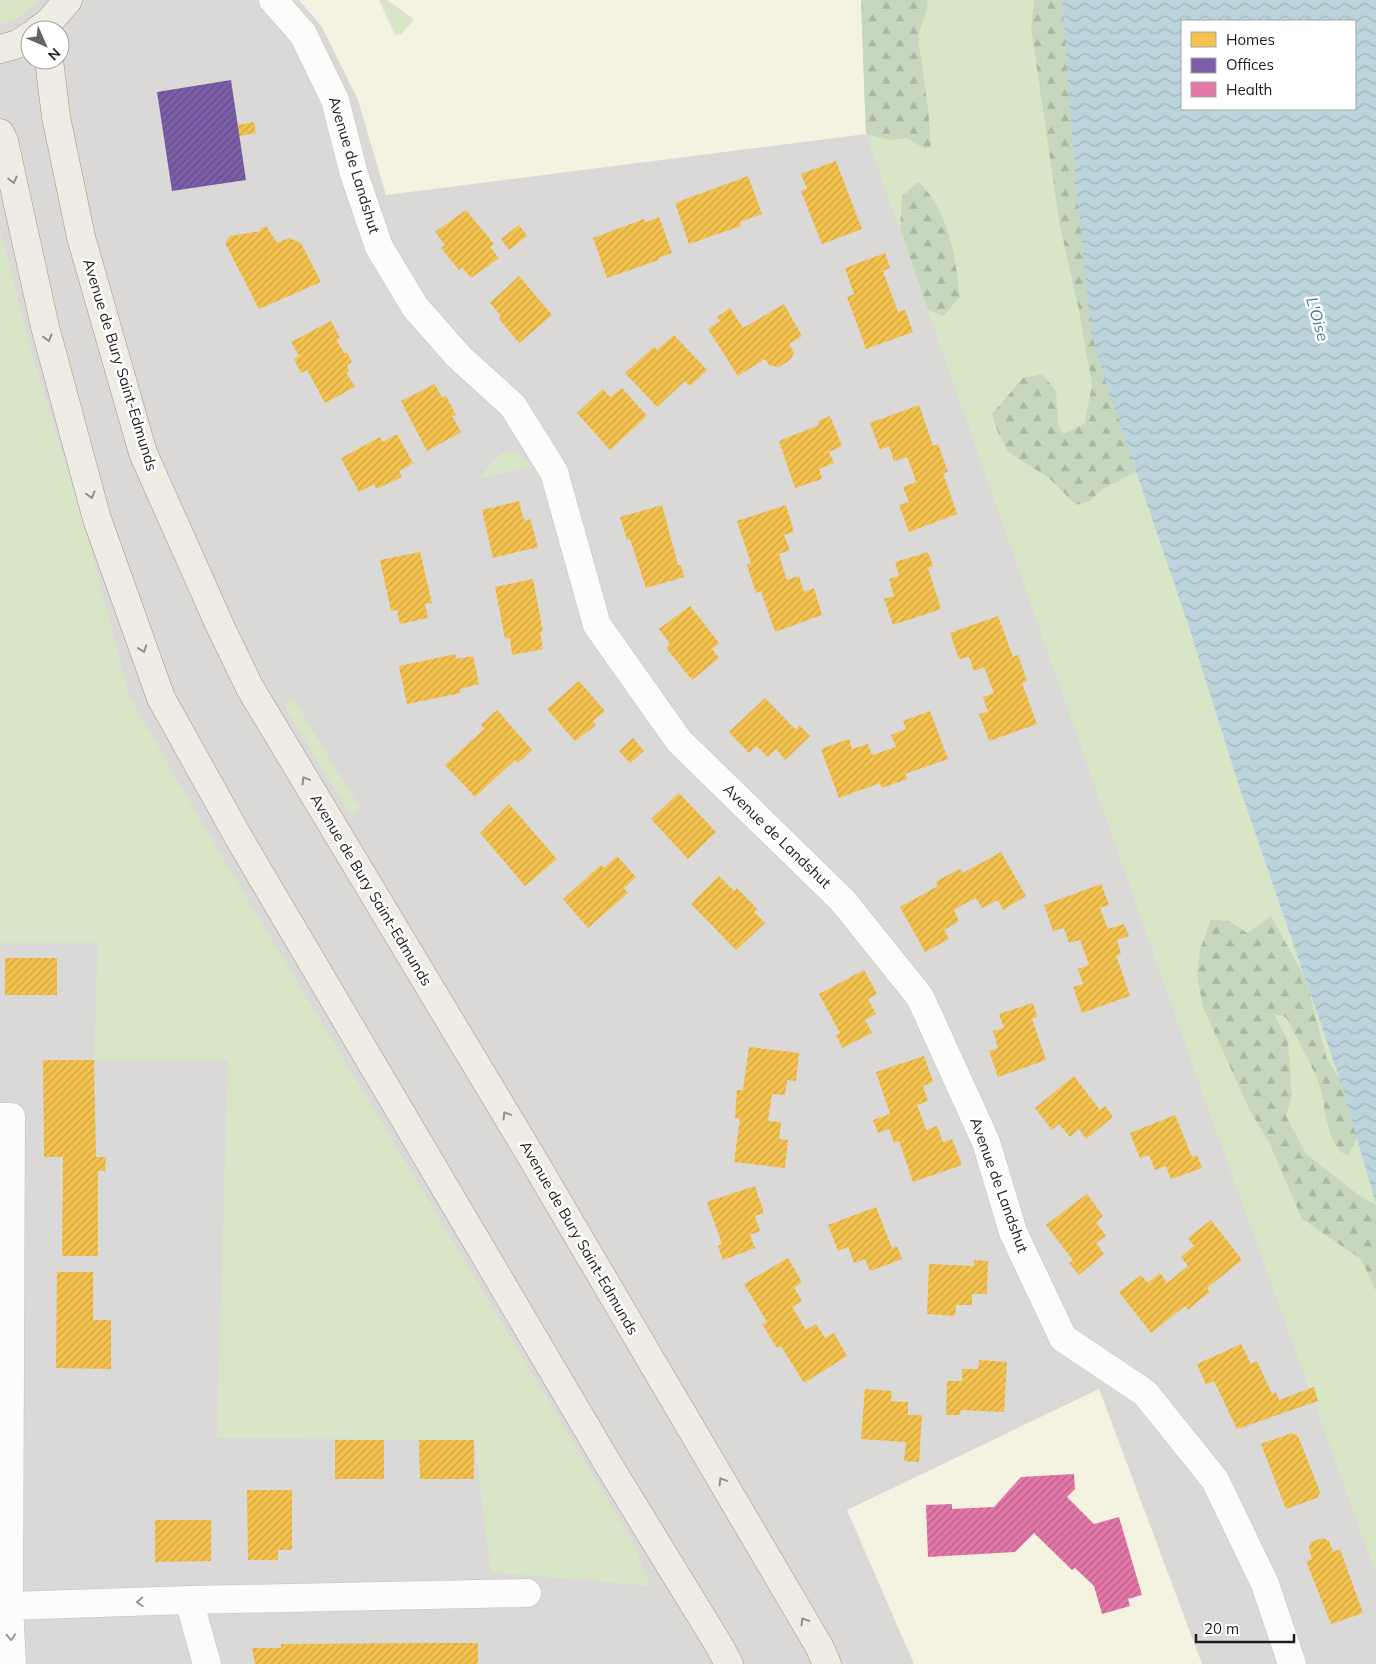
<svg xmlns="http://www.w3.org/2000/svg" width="1376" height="1664" font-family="Mulish,sans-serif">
  <defs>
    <pattern id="forest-firs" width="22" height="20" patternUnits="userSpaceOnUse" patternTransform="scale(1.25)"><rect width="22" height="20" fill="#c7d7bd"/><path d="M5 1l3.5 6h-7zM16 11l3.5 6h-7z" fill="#aab8a2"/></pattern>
    <pattern id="water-waves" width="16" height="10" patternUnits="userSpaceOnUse" patternTransform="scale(1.25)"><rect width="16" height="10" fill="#bcd5dc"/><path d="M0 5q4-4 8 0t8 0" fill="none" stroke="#a1b6bc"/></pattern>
    <pattern id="homes-hatch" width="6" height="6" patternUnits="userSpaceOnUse" patternTransform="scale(1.25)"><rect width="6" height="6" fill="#f2c14e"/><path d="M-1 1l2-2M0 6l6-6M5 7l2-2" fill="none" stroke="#cfa544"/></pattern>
    <pattern id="offices-hatch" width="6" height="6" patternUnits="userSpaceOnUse" patternTransform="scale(1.25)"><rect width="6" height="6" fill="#7b5ea7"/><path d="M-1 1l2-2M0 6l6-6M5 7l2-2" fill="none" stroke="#644d87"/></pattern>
    <pattern id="health-hatch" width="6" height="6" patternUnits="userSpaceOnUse" patternTransform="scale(1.25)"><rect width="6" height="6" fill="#e377a8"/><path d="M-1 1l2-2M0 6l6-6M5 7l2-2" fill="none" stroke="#b76188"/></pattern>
  </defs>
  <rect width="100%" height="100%" fill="#ebe9e6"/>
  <path fill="#dad9d7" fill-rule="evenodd" d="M0 0H1079L1240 789 1376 1204V1664H0ZM30 30H60V60H30Z"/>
  <g fill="#f4f3e2">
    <polygon points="299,0 861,0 866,134 386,195 358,100 322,27"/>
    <polygon points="1099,1389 1202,1664 914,1664 847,1510"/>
  </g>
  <g fill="#d8e6c7">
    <polygon points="0,0 41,0 15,20 0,25"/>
    <polygon points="379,0 387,0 414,19 402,34 395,35"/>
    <polygon points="861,0 1062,0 1103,374 1190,630 1240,789 1339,1077 1376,1204 1376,1574 1195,1072 866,134"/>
    <polygon points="0,229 36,367 87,535 129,695 197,814 633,1542 651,1586 491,1572 474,1440 217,1438 228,1061 94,1060 98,943 0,943"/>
    <path d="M510 451 522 456 533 467 480 478C489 466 495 454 510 451Z"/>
    <polygon points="290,699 294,700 360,808 357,813 353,815 347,810 287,711 286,702"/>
  </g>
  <g fill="url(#forest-firs)">
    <polygon points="861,0 927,0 928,5 918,36 928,108 931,147 925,149 907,138 891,140 866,134"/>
    <polygon points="1034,0 1065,0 1147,466 1101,490 1090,501 1076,505 1049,478 1008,452 997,430 992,414 1023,378 1042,374 1056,391 1058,424 1063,434 1085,423 1092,384 1079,311 1059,221 1031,27"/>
    <path d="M919 182C949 213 955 256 960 297L943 316 928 310 900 229 902 196Z"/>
    <path d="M1271 916 1306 980 1327 1059 1366 1120 1348 1156C1323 1144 1327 1099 1316 1076 1307 1056 1296 1036 1286 1017L1274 1014 1288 1041 1292 1096 1286 1116 1306 1154 1360 1196 1376 1205V1291L1361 1259 1302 1219 1269 1142 1250 1111 1203 1007 1197 975 1200 949 1211 920 1229 921 1247 933Z"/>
  </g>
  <polygon fill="#dbdad9" points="809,892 859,945 840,964 789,912"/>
  <path fill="url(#water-waves)" fill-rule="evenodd" d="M1062 0H1376V1204L1339 1077 1240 789 1190 630 1103 374 1091 331 1076 186ZM1182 21H1355V109H1182Z"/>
  <g fill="url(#homes-hatch)">
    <polygon points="254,122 256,133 239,136 238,125"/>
    <polygon points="836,161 862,229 822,244 801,191 807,189 801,174"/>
    <polygon points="748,176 762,214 740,222 741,226 689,244 675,203"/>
    <polygon points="466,210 494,244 490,247 499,258 471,278 462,267 459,270 441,248 445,245 435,232"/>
    <polygon points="659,217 672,253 658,258 659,260 607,278 593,238 644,219 646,222"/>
    <polygon points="519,225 527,236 509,250 501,239"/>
    <polygon points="266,226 277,243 289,238 301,243 321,282 259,309 225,243 230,236 261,231 260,229"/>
    <polygon points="885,253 890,268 883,271 898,312 905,310 913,332 866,349 847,297 854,294 845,268"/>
    <polygon points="519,276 552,315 519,343 499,319 501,316 490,303"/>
    <polygon points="784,304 802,336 789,344 794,353 790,360 779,367 769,365 765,359 738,376 708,329 720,321 717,317 730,308 743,328"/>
    <polygon points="331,321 340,338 336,339 344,353 347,353 352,362 347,365 349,371 346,372 355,387 325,403 307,370 301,373 294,359 299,356 291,342"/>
    <polygon points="674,335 707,370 690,386 685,381 657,407 625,373 654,347 657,350"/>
    <polygon points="435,384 442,398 446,396 456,415 452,416 461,432 427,451 401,401"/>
    <polygon points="622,388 647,416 610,450 577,413 603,389 610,397"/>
    <polygon points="919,405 933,446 938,444 948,472 943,473 957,514 909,532 899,505 909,502 903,487 916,482 912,470 907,457 894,461 889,446 880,450 870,423"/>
    <polygon points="830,416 842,446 829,452 834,463 819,469 822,479 795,488 779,441 819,425 818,421"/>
    <polygon points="397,434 413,463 399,471 402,477 376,489 374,484 359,492 341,458 380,437 383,442"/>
    <polygon points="519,501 524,521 530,519 538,547 493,558 482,510"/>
    <polygon points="662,505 678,565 681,565 684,577 646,588 630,539 627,540 620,517"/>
    <polygon points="786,505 794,532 784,535 790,550 779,554 783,568 787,580 799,576 804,592 814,588 822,615 775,632 761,591 756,593 747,565 751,563 737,521"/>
    <polygon points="420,552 432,603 425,604 428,618 400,624 397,610 391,611 380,560"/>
    <polygon points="928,552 933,566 928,568 941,609 893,625 884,599 894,596 889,579 899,576 895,562"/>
    <polygon points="533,579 543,632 540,632 543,649 512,655 510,638 505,639 495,587"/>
    <polygon points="690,606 719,643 712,649 719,658 692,680 666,648 670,644 659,629"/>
    <polygon points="998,616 1013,657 1018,655 1023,669 1027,681 1022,683 1037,724 989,741 979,714 988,712 983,697 994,693 984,667 974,671 969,657 959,659 950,633"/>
    <polygon points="455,654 456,659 473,656 479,684 460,689 461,693 407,704 399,666"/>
    <polygon points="579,681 605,711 593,721 596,725 575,741 547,709"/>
    <polygon points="765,698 796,730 799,725 810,736 785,760 776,749 768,757 756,746 749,753 729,732"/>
    <polygon points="497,710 532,750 518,763 515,760 475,797 445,765 484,729 481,725"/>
    <polygon points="930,711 948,759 905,774 907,779 882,788 880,783 839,798 821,749 849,739 852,749 868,744 872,755 896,747 891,735 906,729 903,721"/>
    <polygon points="633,738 644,751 630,763 619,751"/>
    <polygon points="679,793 716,832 688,859 651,819"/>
    <polygon points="509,804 557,859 525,886 480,833"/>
    <polygon points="1001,852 1026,896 1003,910 998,900 982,908 976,898 964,904 954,910 959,921 944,930 949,939 925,952 900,907 938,886 936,882 948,875 960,869 963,873"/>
    <polygon points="617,856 636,877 624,888 628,893 588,928 563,899 601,865 604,868"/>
    <polygon points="719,876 734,891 737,888 757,909 754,912 765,923 736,950 691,904"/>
    <polygon points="1101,884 1109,905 1100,908 1108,929 1124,924 1129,936 1117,940 1121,954 1116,955 1130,996 1082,1013 1073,987 1083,984 1078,969 1089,965 1080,940 1069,943 1064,928 1053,931 1044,905"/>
    <rect x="5" y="958" width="52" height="37"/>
    <polygon points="864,970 877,994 868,999 876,1014 865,1020 872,1033 842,1048 836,1035 840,1033 819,994"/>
    <polygon points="1033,1003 1037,1017 1032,1019 1046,1060 998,1077 989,1051 998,1048 993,1031 1004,1028 999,1014"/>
    <polygon points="749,1047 799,1053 796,1081 787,1080 785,1095 772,1094 768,1121 781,1122 779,1139 788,1140 785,1168 734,1162 740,1119 735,1118 737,1090 743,1090"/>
    <polygon points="924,1056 933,1082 923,1086 928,1101 917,1105 922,1118 926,1130 937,1126 943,1142 952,1139 962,1165 913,1182 899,1141 894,1143 889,1129 878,1133 873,1120 890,1114 876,1072"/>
    <polygon points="43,1060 94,1060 96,1157 106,1157 105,1171 98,1171 98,1256 62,1256 63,1157 44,1157"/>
    <polygon points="1074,1076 1100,1110 1105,1106 1113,1117 1086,1139 1079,1129 1070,1137 1059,1124 1052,1130 1035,1108"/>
    <polygon points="1175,1115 1192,1157 1197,1155 1202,1168 1171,1179 1166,1166 1155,1170 1149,1155 1140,1158 1130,1133"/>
    <polygon points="755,1186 764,1213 755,1216 760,1231 750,1235 755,1248 723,1260 718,1246 722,1244 707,1202"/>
    <polygon points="1087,1194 1103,1216 1096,1222 1106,1236 1096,1243 1104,1254 1079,1275 1069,1263 1073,1260 1046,1225"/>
    <polygon points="876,1207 892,1248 897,1246 902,1259 870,1271 865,1259 854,1263 848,1247 838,1251 828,1225"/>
    <polygon points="1211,1220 1242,1260 1207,1288 1210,1292 1198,1301 1188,1310 1185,1306 1151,1333 1119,1292 1141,1275 1148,1283 1160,1273 1167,1283 1188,1266 1181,1257 1194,1246 1188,1238"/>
    <polygon points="788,1258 802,1282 794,1287 802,1301 792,1307 806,1330 816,1324 825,1338 834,1333 847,1356 804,1383 781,1346 777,1348 762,1324 767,1322 744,1284"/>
    <polygon points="974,1260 988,1261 987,1294 972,1294 972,1305 956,1305 955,1316 927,1314 929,1264 974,1266"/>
    <polygon points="57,1272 93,1272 93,1320 111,1320 111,1369 56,1368"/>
    <polygon points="1241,1344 1251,1364 1257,1361 1272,1394 1276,1392 1279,1400 1314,1387 1318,1401 1237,1429 1214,1381 1206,1385 1197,1364"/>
    <polygon points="979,1360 1007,1362 1004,1412 961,1410 960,1415 946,1415 947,1381 962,1381 962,1369 978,1369"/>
    <polygon points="865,1389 892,1391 891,1401 908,1402 908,1415 922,1415 919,1462 904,1461 906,1442 861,1439"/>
    <polygon points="1292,1433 1298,1436 1320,1492 1317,1498 1286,1509 1261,1444"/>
    <rect x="335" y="1440" width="49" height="39"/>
    <polygon points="419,1440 474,1440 474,1479 420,1479"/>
    <polygon points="247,1490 292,1490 292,1550 278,1550 278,1560 248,1560"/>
    <polygon points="155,1520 211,1520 211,1561 155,1562"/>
    <polygon points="1323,1538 1329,1541 1333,1552 1340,1549 1363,1613 1331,1624 1306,1561 1312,1559 1309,1548 1311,1542"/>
    <polygon points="427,1643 478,1643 478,1664 255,1664 252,1648 281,1648 281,1644"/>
  </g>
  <polygon fill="url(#offices-hatch)" points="231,80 246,180 172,191 157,92"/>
  <polygon fill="url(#health-hatch)" points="1074,1474 1075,1489 1067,1497 1094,1524 1119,1517 1142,1595 1128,1599 1130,1606 1102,1614 1094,1586 1075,1568 1072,1570 1034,1533 1015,1552 928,1557 926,1505 952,1504 952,1509 994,1507 1021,1477"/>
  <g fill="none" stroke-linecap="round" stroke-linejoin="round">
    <defs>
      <g id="minor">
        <polyline points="273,0 303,34 335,100 354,174 379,247 415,307 459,357 513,406 554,472 597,625 679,741 843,901 920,997 986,1142 1013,1232 1063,1338 1145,1393 1215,1480 1265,1584 1292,1664"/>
        <polyline points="0,1117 11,1117 9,1606"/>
        <polyline points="189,1600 207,1664"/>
        <polyline points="12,1664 9,1606 189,1600 527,1593"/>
      </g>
      <g id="major">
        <polyline points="38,30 48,23 68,0"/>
        <polyline points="0,49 18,44 30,36"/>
        <polyline points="49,60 56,117 81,237 143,453 221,628 250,688 528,1151 819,1646 827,1664"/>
        <polyline points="0,133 4,141 45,327 97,519 161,698 240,840 608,1464 720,1647 729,1664"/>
      </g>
    </defs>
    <use href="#minor" stroke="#c2c1c0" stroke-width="29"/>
    <use href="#major" stroke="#9f9585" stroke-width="29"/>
    <use href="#minor" stroke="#fcfcfb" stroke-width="28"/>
    <use href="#major" stroke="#efebe5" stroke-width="28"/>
  </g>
  <defs><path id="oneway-chevron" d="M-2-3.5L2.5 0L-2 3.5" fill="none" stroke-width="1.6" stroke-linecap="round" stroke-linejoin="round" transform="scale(1.25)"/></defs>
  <g stroke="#908e8b">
    <use href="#oneway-chevron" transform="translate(13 180) rotate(77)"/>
    <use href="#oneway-chevron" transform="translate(48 338) rotate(75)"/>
    <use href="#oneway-chevron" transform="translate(91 495) rotate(75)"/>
    <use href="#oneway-chevron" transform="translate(143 649) rotate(70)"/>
    <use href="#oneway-chevron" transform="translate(305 780) rotate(-121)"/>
    <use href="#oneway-chevron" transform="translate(506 1115) rotate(-121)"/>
    <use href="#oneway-chevron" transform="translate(722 1481) rotate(-121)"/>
    <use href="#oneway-chevron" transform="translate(804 1621) rotate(-121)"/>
  </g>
  <g stroke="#989897">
    <use href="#oneway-chevron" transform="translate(140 1602) rotate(178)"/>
    <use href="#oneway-chevron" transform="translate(11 1637) rotate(87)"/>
  </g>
  <g text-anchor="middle" stroke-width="5" stroke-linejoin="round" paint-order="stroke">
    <g font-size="15" fill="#1d1d1d" stroke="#fff">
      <text transform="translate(354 165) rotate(73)" y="5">Avenue de Landshut</text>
      <text transform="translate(120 365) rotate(73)" y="5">Avenue de Bury Saint-Edmunds</text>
      <text transform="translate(777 836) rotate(44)" y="5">Avenue de Landshut</text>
      <text transform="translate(371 890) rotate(59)" y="5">Avenue de Bury Saint-Edmunds</text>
      <text transform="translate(999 1185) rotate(70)" y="5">Avenue de Landshut</text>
      <text transform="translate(579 1238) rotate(60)" y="5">Avenue de Bury Saint-Edmunds</text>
    </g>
    <g font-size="16" font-style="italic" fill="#50789c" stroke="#fff">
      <text transform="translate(1318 319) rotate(74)" y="6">L'Oise</text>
    </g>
  </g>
  <rect x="1181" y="20" width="175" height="90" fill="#ffffff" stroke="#a5a5a5"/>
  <rect x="1191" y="32" width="25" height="15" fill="#f2c14e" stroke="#a5a5a5"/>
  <text x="1226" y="45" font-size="15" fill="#1d1d1d">Homes</text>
  <rect x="1191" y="58" width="25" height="15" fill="#7b5ea7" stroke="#a5a5a5"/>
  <text x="1226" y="70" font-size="15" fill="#1d1d1d">Offices</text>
  <rect x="1191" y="82" width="25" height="15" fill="#e377a8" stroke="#a5a5a5"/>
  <text x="1226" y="95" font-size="15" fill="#1d1d1d">Health</text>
  <g transform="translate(45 45) rotate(135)"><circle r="24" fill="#ffffff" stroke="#a5a5a5"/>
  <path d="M0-4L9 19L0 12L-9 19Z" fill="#656463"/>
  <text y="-8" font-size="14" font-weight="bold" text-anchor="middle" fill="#1d1d1d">N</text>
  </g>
  <path d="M1196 1634v8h98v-8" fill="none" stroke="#1d1d1d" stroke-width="2.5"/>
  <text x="1204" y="1634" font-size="15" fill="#1d1d1d" stroke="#ffffff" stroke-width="4" paint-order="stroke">20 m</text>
</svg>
